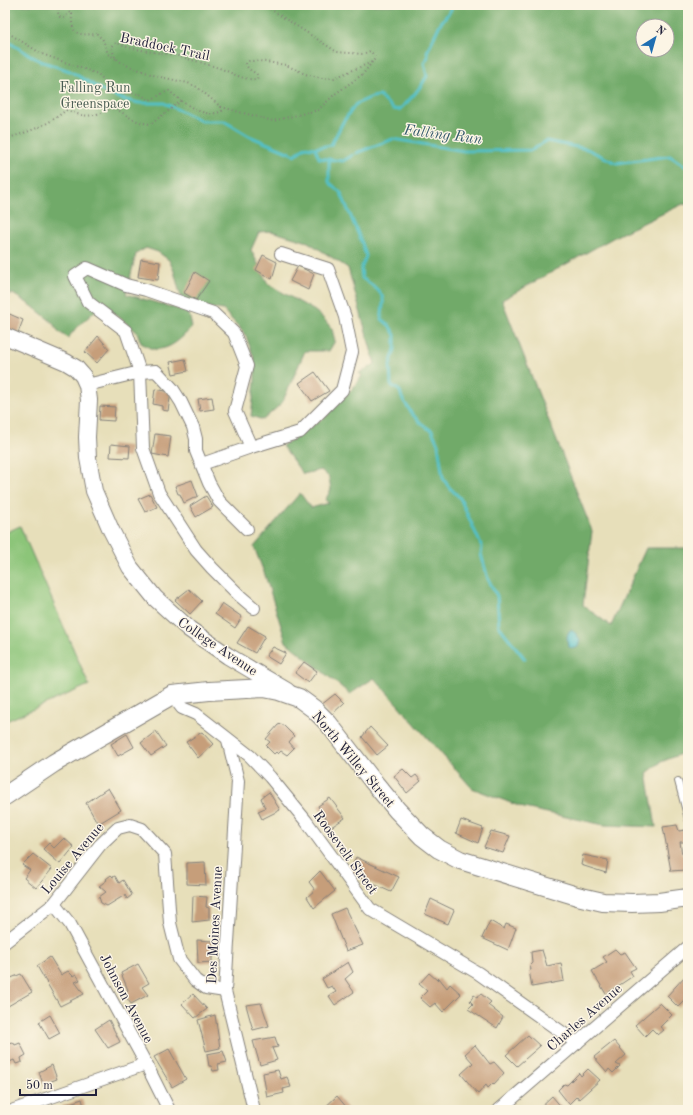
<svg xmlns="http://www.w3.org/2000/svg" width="693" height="1115" font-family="'Old Standard TT',serif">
  <rect width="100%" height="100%" fill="#fcf5e5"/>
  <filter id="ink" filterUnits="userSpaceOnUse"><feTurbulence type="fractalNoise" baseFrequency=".025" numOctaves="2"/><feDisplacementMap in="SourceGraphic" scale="8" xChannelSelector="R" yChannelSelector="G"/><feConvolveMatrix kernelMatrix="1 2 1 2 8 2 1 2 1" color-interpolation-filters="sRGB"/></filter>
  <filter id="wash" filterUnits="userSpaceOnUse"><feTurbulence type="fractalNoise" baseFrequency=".012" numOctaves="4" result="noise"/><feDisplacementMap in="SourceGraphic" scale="16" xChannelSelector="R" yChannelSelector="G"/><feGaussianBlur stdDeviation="0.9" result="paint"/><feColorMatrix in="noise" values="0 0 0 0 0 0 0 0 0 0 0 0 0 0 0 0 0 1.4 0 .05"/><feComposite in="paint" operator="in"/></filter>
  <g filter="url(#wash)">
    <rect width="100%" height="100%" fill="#e7dfba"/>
    <polygon fill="#8cc579" stroke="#57745a" points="20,526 89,685 6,721 5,719 5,533"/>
    <path fill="#71aa69" stroke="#4a6652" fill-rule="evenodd" d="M5 5H688V205L683 204 618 235 502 300 592 531 583 605 611 626 646 548H688V751L661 762 647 773 656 827 604 825 524 808 472 788 374 678 350 694 286 642 265 575 254 547 300 493 311 508 329 503 325 500 331 490 329 477 321 470 303 474 282 446 324 418 353 388 362 376 359 373 375 364 348 268 308 242 271 231 259 232 251 250 268 284 315 311 324 319 332 329 335 341 329 351H305L282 403 263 420 251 416 255 382V371L254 358 246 336 239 327 223 310 185 304 180 294 174 271 169 260 158 252 146 248 136 254 126 294 178 309 189 314 192 327C182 338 170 351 153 349 149 348 145 345 141 343L137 332 103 304 76 328 68 338 59 332 52 322 32 306 13 294H5ZM643 26H667V50H643Z"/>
    <path fill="#52c0c7" stroke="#3a7181" d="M570 630C575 631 578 636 580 640L578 647C574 649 572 649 568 646 567 641 566 635 570 630Z"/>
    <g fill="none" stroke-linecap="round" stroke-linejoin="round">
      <g stroke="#52c0c7" stroke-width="3">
        <polyline points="5,40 40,61 70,71 105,92 122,99 139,103 164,103 202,121 224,121 249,136 295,155 305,147 315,148 319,158 343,161 353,155"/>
        <path d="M315 148 331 145 343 122 356 104 372 97 380 96 393 109 399 110C410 100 420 89 427 76L424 63 428 57 427 52 440 24 450 11 453 5"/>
        <polyline points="356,153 393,139 464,151 532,150 546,141 587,149 616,163 670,156 688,168"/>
        <path d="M329 159V182L341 193 362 243 366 256 361 269 362 278C369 283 381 290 383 299 384 303 381 314 382 319L389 325 395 335V349L390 365 391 385 400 391 402 398 412 414 422 424 432 431 438 444 443 478 448 486 460 498 482 547 481 554 488 579 497 596 499 626 525 659"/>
      </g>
    </g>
    <g id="blocks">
      <g fill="#c69e7a">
        <polygon points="263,255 277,262 272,279 256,270"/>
        <polygon points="141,259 160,262 158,280 138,277"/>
        <polygon points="298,266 314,274 308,290 290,281"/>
        <polygon points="195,272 209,281 196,300 184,293"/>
        <polygon points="5,312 23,320 18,333 5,327"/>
        <polygon points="98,336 109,349 97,363 85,352"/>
        <polygon points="185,359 188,371 173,374 170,362"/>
        <polygon points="315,372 329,391 312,401 299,383"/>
        <polygon points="155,389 171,392 168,411 162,410 162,406 153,404"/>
        <polygon points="212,397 214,409 200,411 198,399"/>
        <polygon points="100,406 115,407 114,421 99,420"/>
        <polygon points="155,434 171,436 168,457 152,454"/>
        <polygon points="111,444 130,446 129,458 110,457"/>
        <polygon points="192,480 198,496 184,503 180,494 178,494 175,486"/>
        <polygon points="150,494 157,507 145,512 138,499"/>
        <polygon points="206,496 213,507 196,517 190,506"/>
        <polygon points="189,589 202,601 190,614 175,600"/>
        <polygon points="222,603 242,617 235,628 215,614"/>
        <polygon points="248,626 265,636 255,653 237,643"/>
        <polygon points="273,647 286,653 279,664 266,656"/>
        <polygon points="304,662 317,671 308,683 295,673"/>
        <polygon points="335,694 344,703 330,716 321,705"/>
        <polygon points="281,724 284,726 294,736 289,742 294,748 287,755 281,751 278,754 276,752 274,754 266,746 270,742 266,739 278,725"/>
        <polygon points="370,727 388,746 377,755 362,737"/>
        <polygon points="156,731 166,746 151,756 141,743"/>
        <polygon points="202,732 213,744 198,758 186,742"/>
        <polygon points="127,734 134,747 118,756 111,744"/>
        <polygon points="403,769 412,778 416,775 421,781 407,793 394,776"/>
        <polygon points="108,788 121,810 98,824 86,803"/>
        <polygon points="269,792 280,810 262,819 258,811 265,808 261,798"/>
        <polygon points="330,798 345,818 331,827 318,806"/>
        <polygon points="461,820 483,828 478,843 456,833"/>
        <polygon points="677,825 679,831 685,830 686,842 680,842 682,854 688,853 688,863 685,864 686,870 671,871 663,827"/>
        <polygon points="491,831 510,836 503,853 484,847"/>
        <polygon points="64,838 74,847 60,864 43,849 49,843 54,848"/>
        <polygon points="33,854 52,869 36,888 24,878 30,870 22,865"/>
        <polygon points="583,855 608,860 606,873 581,865"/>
        <polygon points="356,857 399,877 391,892 349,873"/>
        <polygon points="205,862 206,885 187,884 187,863"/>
        <polygon points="320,871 335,891 314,908 307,897 315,890 309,882"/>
        <polygon points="111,875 113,877 115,876 119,883 123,880 132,895 127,899 125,895 107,906 101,903 99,897 106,892 99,886 107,880 106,879"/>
        <polygon points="193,896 207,897 206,907 209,908 209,920 192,922"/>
        <polygon points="431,899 454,910 448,924 425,914"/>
        <polygon points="345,908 363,945 346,951 331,914"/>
        <polygon points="490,921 504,929 506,924 516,928 508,950 482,938"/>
        <polygon points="197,940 212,941 212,962 198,963"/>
        <polygon points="615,949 620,954 625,952 636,968 630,971 633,976 606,994 592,971 607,962 603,957"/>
        <polygon points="542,950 547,966 561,963 564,981 532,987 529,970 531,970 530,965 532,963 531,952"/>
        <polygon points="50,957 61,975 68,971 73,976 76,974 80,980 75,982 84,994 60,1006 37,966"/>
        <polygon points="348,962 353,972 345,979 354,992 335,1005 329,996 336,992 332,986 327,988 322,979"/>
        <polygon points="138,964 149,983 142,987 148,995 131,1004 123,993 128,990 121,973"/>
        <polygon points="429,973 437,980 439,978 447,988 450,984 461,994 443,1012 435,1003 430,1007 420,998 427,991 419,984"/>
        <polygon points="21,974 32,992 8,1006 5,1000 5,985 7,983 6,980"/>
        <polygon points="685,976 688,979 688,997 678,1007 667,996"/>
        <polygon points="193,994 207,1009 195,1018 182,1004"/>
        <polygon points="481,994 491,1002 488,1005 503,1017 497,1028 468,1009 473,1004 470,1001 474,995 477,997"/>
        <polygon points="261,1003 269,1026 253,1030 246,1005"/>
        <polygon points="660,1003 672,1015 660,1027 664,1030 658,1035 652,1029 645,1036 635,1025"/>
        <polygon points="50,1015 60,1033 49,1039 39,1022"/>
        <polygon points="215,1015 220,1048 206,1051 198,1020"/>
        <polygon points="109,1020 120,1042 108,1048 95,1029"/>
        <polygon points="528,1035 540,1046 517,1066 506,1055"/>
        <polygon points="275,1037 278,1047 272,1048 277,1060 260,1065 253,1041"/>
        <polygon points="614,1041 626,1055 616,1064 620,1066 613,1073 609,1069 607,1072 594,1057"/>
        <polygon points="13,1042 15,1045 20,1043 26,1055 21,1058 22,1062 16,1064 14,1060 5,1064 5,1049 9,1048 7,1043"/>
        <polygon points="475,1045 490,1064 494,1062 504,1073 494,1084 493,1083 488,1088 486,1085 478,1094 461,1074 473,1063 465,1054"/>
        <polygon points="169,1049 186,1079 172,1087 154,1057"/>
        <polygon points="223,1051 227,1062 218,1064 219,1070 213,1071 211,1066 209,1066 207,1054"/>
        <polygon points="52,1065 57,1079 43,1084 39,1072"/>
        <polygon points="588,1069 600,1080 579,1099 577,1096 569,1104 558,1090 564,1084 567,1085 579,1073 581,1076"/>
        <polygon points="278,1070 281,1079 287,1077 291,1087 283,1089 284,1093 267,1097 263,1073"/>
        <polygon points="337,1096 348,1109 348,1110 322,1110"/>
        <polygon points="552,1096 563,1109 562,1110 537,1110"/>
        <polygon points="82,1099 85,1110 64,1110 62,1106"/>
      </g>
    </g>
  </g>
  <g filter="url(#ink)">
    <use href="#blocks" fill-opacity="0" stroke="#84807a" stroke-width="1"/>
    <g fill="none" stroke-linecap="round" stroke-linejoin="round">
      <defs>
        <polyline id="lane" points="678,781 688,819"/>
        <g id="street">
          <polyline points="87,385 140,372 156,371 172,388 181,402 193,427 196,439 196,451 209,483 219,501 247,529"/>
          <polyline points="251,447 235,411 247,366 234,333 213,313 146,290 126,285 87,268 75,276 88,302 126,331 140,372 143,448 159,493 196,550 212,568 240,596 254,608"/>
          <polyline points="202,464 251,447 300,432 342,390 352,352 345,317 328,269 281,254"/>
          <polyline points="172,695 182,708 196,714 209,724 250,756 270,777 306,821 370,909 478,973 577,1043"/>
          <polyline points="228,740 238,781 225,991 254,1110"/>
          <polyline points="54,904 70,924 146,1064 169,1110"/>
          <polyline points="5,942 54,904 100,845 118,828 130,825 142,829 165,854 170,923 179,959 195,980 206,988 225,991"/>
          <polyline points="14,1110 146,1064"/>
          <polyline points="499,1110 688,947"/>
        </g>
        <polyline id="secondary" points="5,336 66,362 76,368 83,376 87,385 89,400 87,437 88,458 94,491 111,530 130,567 155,598 189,629 228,656 287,691"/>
        <polyline id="primary" points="5,796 54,763 172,695 209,691 264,688 279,691 299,698 314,709 328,723 372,780 397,810 422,836 439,849 460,860 577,896 603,902 632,903 659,902 688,898"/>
      </defs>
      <use href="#lane" stroke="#84807a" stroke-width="8"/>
      <use href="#street" stroke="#84807a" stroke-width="14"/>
      <use href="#secondary" stroke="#84807a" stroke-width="18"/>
      <use href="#primary" stroke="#84807a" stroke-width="20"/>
      <g stroke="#84807a" stroke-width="2" stroke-dasharray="1 3" stroke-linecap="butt">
        <polyline points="54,5 58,10"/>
        <path d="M60 5C58 10 57 12 60 17L64 18 70 12 72 14C71 36 78 35 97 34L103 40 108 54 116 59"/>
        <path d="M5 31 42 54 98 74 111 87 125 93 140 94 149 100C156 98 161 93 169 91 183 102 203 120 222 111L221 107 197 87 188 83 156 76 126 65 119 61 115 57 111 47 113 44C120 42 126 47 133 48 148 52 163 53 178 56 191 60 204 63 216 67 230 71 242 81 257 79L258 76 256 73C251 71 247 69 246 63L249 61H259L286 65 305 74 322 78H334L372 62 375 59 374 55 370 51 363 54 337 52 264 5"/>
        <polyline points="221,107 273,121 297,115 318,110 335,94 363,74 373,61"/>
        <path d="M5 139C28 132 47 126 66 110 77 114 86 118 97 114 104 113 108 109 115 108 128 116 136 123 151 124L181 101"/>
      </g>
      <use href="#lane" stroke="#fff" stroke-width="6"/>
      <use href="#street" stroke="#fff" stroke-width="12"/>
      <use href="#secondary" stroke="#fff" stroke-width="16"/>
      <use href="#primary" stroke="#fff" stroke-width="18"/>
    </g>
  </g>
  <g text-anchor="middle" stroke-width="3" stroke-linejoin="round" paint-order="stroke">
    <g font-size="14" fill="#22223b" stroke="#fcf5e5">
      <text transform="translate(165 46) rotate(12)" y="5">Braddock Trail</text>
      <text transform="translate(218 646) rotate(34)" y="5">College Avenue</text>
      <text transform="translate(354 759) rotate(50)" y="5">North Willey Street</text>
      <text transform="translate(346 852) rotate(54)" y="5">Roosevelt Street</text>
      <text transform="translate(72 858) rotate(-50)" y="5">Louise Avenue</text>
      <text transform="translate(214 925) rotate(-87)" y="5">Des Moines Avenue</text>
      <text transform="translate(127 998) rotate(62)" y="5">Johnson Avenue</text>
      <text transform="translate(584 1017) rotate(-41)" y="5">Charles Avenue</text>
    </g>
    <g font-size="14" fill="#475b51" stroke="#fcf5e5">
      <text x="95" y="92">Falling Run<tspan x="95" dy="16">Greenspace</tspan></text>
    </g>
    <g font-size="15" font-style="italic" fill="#33596c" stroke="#fcf5e5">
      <text transform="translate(443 134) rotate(7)" y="5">Falling Run</text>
    </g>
  </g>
  <rect width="693" height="1115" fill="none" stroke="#fcf5e5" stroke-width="20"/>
  <g transform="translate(655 38) rotate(37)"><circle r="19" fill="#fcf5e5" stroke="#a5a1a1"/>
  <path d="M0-3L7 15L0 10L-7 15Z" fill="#1f6fb2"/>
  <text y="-6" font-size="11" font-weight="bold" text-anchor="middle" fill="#22223b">N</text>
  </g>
  <path d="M20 1089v6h76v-6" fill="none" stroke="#22223b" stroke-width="2"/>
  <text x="26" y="1089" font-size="12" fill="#22223b" stroke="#fcf5e5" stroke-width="3" paint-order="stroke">50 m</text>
</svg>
